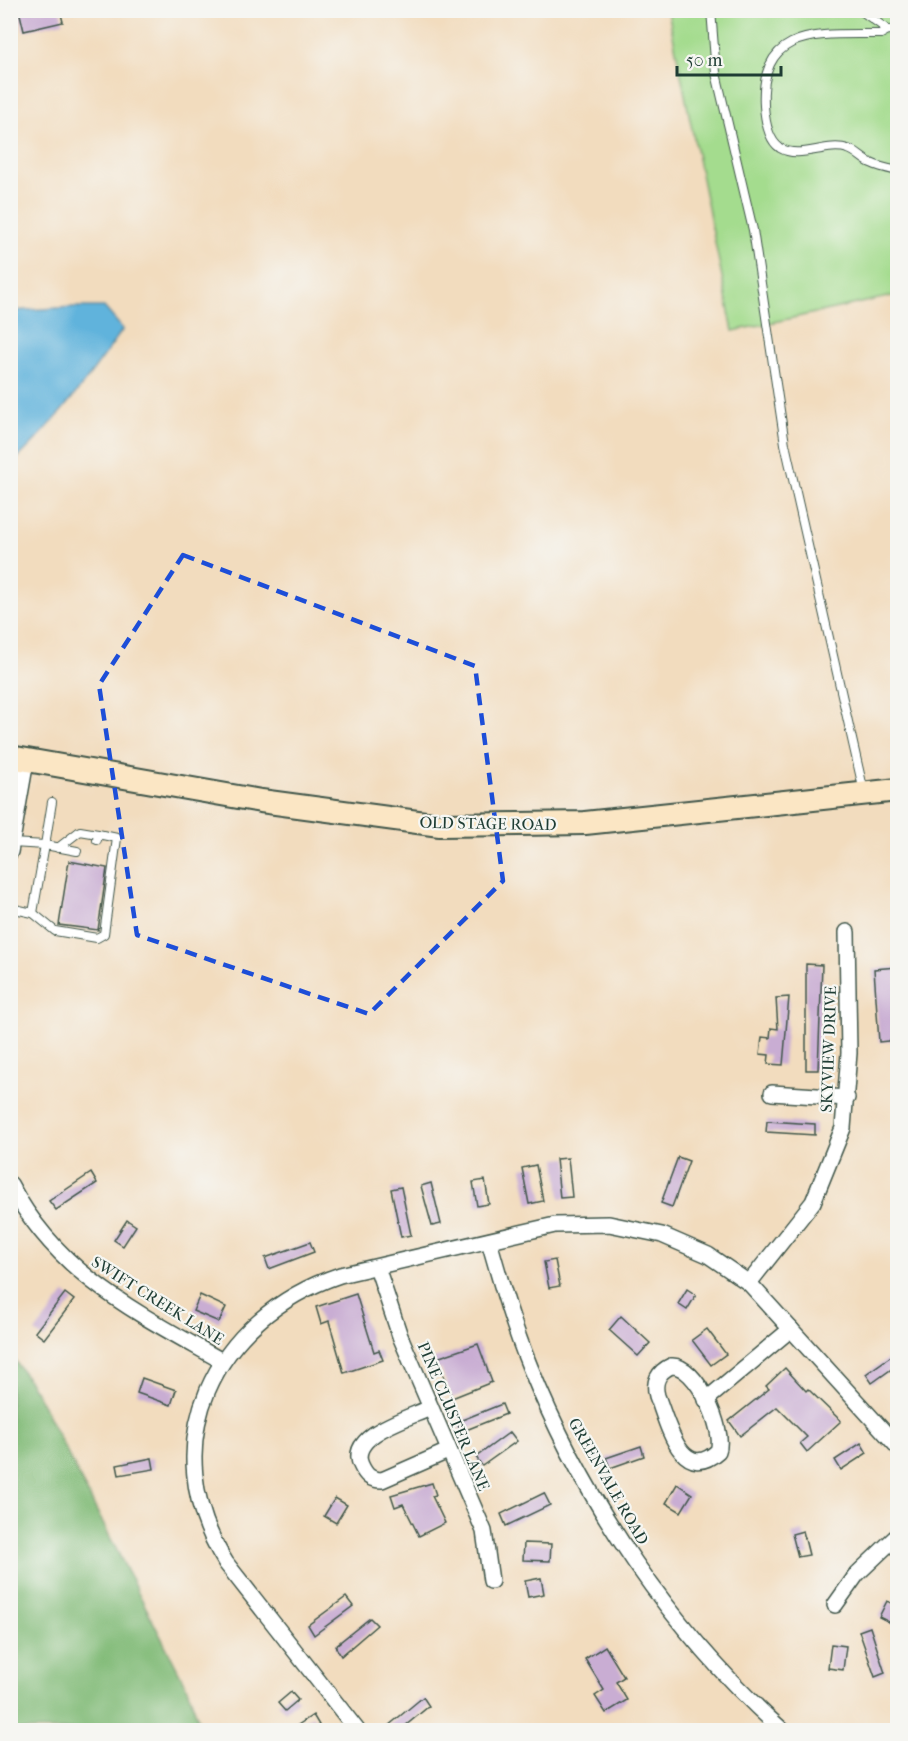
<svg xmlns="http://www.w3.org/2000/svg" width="908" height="1741" font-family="'IM FELL French Canon',serif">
  <rect width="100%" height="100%" fill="#f6f6f2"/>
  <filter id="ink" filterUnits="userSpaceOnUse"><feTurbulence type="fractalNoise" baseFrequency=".0167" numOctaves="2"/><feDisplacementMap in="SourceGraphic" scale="12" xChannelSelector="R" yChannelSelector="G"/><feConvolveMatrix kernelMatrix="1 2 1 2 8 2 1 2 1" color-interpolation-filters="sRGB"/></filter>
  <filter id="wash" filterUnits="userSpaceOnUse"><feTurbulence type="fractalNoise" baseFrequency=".008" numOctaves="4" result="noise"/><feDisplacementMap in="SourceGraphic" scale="24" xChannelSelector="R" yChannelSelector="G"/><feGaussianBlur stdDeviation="1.35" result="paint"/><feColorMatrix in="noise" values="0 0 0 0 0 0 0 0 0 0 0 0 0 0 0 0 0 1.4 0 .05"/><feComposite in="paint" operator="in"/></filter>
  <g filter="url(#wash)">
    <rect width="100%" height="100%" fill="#f2dcbe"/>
    <polygon fill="#a4dc8e" stroke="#628c61" stroke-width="1.5" points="668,11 897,11 897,295 733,331"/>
    <polygon fill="#83bc79" stroke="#517c56" stroke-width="1.5" points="10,1353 36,1392 187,1688 202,1730 11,1730"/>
    <path fill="#61b3dc" stroke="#407888" stroke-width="1.5" d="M74 307H104L123 329C92 374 52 428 11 464V311Z"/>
    <g id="blocks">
      <g fill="#c9add3">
        <polygon points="19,10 60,10 63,22 24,31"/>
        <polygon points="69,861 107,868 98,930 59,925"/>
        <polygon points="806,964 822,965 818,1070 806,1070"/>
        <polygon points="897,967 897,1040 879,1042 874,969"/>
        <polygon points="789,997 783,1065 768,1064 769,1055 760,1054 762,1037 770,1038 771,1028 778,1029 776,998"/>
        <polygon points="767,1121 815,1124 815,1135 766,1132"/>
        <polygon points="678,1157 689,1161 672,1207 661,1203"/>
        <polygon points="568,1158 572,1197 560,1198 556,1159"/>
        <polygon points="536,1165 543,1201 529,1204 522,1168"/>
        <polygon points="91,1173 97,1183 56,1210 49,1201"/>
        <polygon points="485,1180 489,1204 477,1206 473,1182"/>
        <polygon points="431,1183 441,1224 432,1226 421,1186"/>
        <polygon points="401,1187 411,1235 401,1237 391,1189"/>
        <polygon points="127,1220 136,1226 123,1246 114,1240"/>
        <polygon points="310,1242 314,1252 269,1269 265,1258"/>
        <polygon points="555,1260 560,1286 549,1288 544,1262"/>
        <polygon points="687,1289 696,1295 687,1310 678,1304"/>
        <polygon points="65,1293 74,1300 44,1339 35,1332"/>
        <polygon points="356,1294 374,1352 379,1350 383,1360 344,1373 329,1321 321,1324 316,1307"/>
        <polygon points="200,1295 226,1307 219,1322 193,1311"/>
        <polygon points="621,1316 650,1343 638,1356 609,1330"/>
        <polygon points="707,1329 726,1354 711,1365 692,1340"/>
        <polygon points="478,1344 492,1382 452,1398 441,1369 435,1371 431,1360"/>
        <polygon points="897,1352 897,1365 872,1383 866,1374"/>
        <polygon points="785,1368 806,1391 808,1389 841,1421 807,1452 800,1443 807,1437 777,1407 740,1436 729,1421 769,1389 766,1386"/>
        <polygon points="142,1378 176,1390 171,1405 137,1393"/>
        <polygon points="502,1404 506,1414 461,1432 457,1422"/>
        <polygon points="510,1432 517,1441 482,1466 476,1457"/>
        <polygon points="861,1443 867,1453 841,1470 835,1460"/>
        <polygon points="641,1446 644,1456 610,1468 606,1458"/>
        <polygon points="152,1458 154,1469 119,1475 117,1465"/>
        <polygon points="432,1483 436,1495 432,1496 445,1523 419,1536 403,1504 395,1507 391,1495"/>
        <polygon points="677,1484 692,1494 681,1512 666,1503"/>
        <polygon points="544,1493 550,1505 506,1526 501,1514"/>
        <polygon points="335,1498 347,1505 336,1523 324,1516"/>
        <polygon points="803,1531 809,1555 798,1557 792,1534"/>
        <polygon points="524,1543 551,1544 550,1561 523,1560"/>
        <polygon points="541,1578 544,1594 528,1597 525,1581"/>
        <polygon points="346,1597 353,1606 314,1635 308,1625"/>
        <polygon points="887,1601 897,1606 897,1626 879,1617"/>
        <polygon points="370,1618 377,1625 341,1656 335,1646"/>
        <polygon points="870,1627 885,1673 875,1677 859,1631"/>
        <polygon points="831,1644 846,1646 843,1670 828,1668"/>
        <polygon points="605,1646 624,1677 616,1682 627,1700 606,1713 595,1696 604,1690 585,1659"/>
        <polygon points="291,1692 298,1700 285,1711 278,1703"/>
        <polygon points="423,1697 429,1706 399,1731 382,1731"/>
        <polygon points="313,1715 319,1725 310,1731 289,1731"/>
      </g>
    </g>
  </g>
  <g filter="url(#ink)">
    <use href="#blocks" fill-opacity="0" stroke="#3f5549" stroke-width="1.5"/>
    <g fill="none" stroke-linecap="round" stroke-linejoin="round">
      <defs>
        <g id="lane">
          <polyline points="711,10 716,73 753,230 785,444 864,792"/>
          <polyline points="860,10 888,30 898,31"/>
          <path d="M888 30 881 34C822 35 759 25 764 106 765 119 768 140 780 148 800 160 826 142 848 149 856 151 863 160 871 163 879 167 889 169 898 171"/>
          <polyline points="52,802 45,845 77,851"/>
          <polyline points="58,848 80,831 98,834 97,840"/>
          <polyline points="10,908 33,913 45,845 12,843"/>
          <polyline points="33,913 55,931 97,938 104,934 117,838 98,834"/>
        </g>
        <g id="street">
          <polyline points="10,852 26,761"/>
          <polyline points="772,1093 847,1098"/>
          <path d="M10 1184C58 1275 136 1312 222 1361"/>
          <path d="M489 1241C501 1283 513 1326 530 1367 585 1503 672 1632 782 1730"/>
          <polyline points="377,1267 400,1336 484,1531 491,1581"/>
          <polyline points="749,1283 813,1202 843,1128 849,1053 847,932"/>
          <path d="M671 1366C696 1363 726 1431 718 1451 681 1485 667 1421 657 1396 653 1382 658 1372 671 1366Z"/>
          <polyline points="706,1400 791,1329"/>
          <path d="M430 1408C409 1418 347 1435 361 1465 366 1476 371 1480 382 1480L448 1451"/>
          <polyline points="835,1605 857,1574 898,1535"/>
          <path d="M357 1730 226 1563C152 1444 213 1318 340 1275L555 1225 609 1224 662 1235 708 1255 749 1283 898 1447"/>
        </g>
        <polyline id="secondary" points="10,757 261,801 440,825 585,823 898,790"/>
      </defs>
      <use href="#lane" stroke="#3f5549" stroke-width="10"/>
      <use href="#street" stroke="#3f5549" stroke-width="18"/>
      <use href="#secondary" stroke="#3f5549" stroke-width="26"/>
      <use href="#lane" stroke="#fff" stroke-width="8"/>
      <use href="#street" stroke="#fff" stroke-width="15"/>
      <use href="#secondary" stroke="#fbe6c4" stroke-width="22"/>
    </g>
  </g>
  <path fill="none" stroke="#1d4ed8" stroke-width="4.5" stroke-dasharray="12 8" stroke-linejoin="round" d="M183 555 475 666 503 881 369 1014 137 935 99 685Z"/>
  <g text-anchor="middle" stroke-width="4.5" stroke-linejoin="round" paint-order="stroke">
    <g font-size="16" fill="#1f3d34" stroke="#f6f6f2">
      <text transform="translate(488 823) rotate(1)" y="6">OLD STAGE ROAD</text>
      <text transform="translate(828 1049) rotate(-88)" y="6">SKYVIEW DRIVE</text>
      <text transform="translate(158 1300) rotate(32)" y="6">SWIFT CREEK LANE</text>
      <text transform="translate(454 1416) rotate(67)" y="6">PINE CLUSTER LANE</text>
      <text transform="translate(609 1481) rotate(60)" y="6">GREENVALE ROAD</text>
    </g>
  </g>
  <rect width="908" height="1741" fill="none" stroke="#f6f6f2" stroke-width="36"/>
  <path d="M677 66v9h104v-9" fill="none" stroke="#1f3d34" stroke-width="3"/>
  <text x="686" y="66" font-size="18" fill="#1f3d34" stroke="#f6f6f2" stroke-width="4.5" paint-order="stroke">50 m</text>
</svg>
